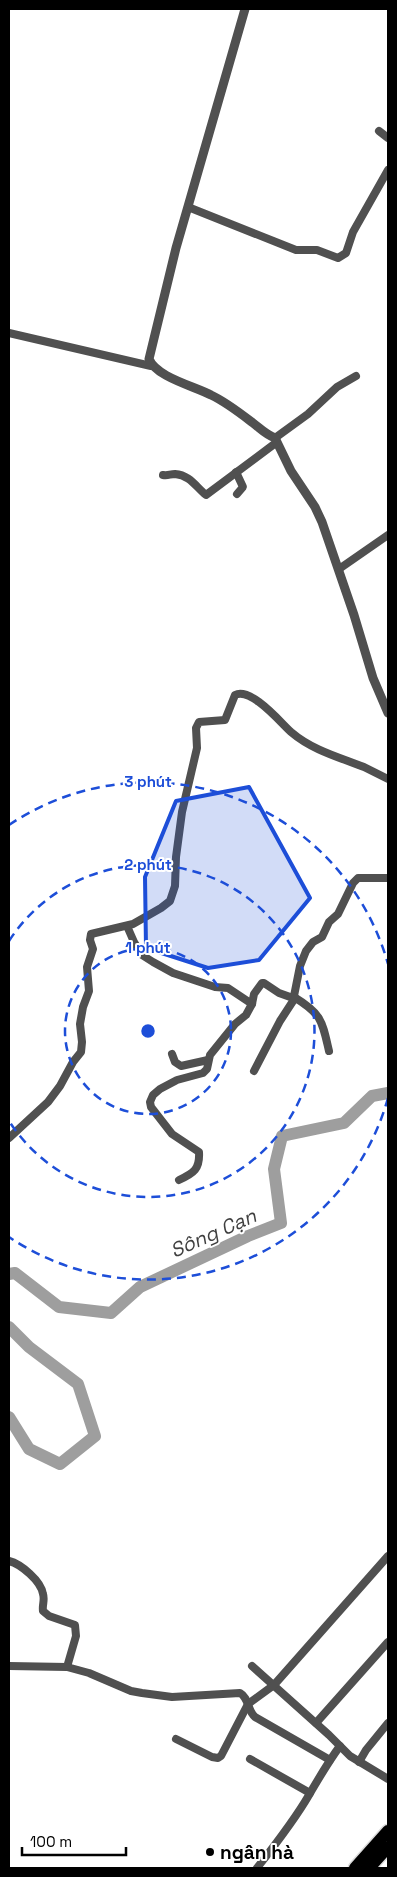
<svg xmlns="http://www.w3.org/2000/svg" width="397" height="1877" font-family="'Space Grotesk',sans-serif">
  <rect width="100%" height="100%" fill="#fff"/>
  <g fill="none" stroke-linecap="round" stroke-linejoin="round">
    <g stroke="#9e9e9e" stroke-width="12">
      <polyline points="9,1274 15,1273 59,1307 111,1313 140,1287 248,1236 281,1223 274,1169 282,1136 344,1123 372,1096 388,1093"/>
      <polyline points="9,1327 29,1347 78,1384 95,1436 60,1464 29,1449 9,1417"/>
    </g>
    <defs>
      <g id="trunk">
        <polyline points="355,1868 388,1831"/>
        <polyline points="369,1868 388,1847"/>
      </g>
    </defs>
    <use href="#trunk" stroke="#dbdbdb" stroke-width="15"/>
    <g stroke="#505050" stroke-width="8">
      <polyline points="379,131 388,138"/>
      <polyline points="188,207 296,250 317,250 338,258 346,253 353,232 388,170"/>
      <polyline points="9,333 151,366"/>
      <polyline points="275,438 308,414 337,387 356,376"/>
      <polyline points="236,472 243,487 237,494"/>
      <path d="M163 475C168 476 170 474 175 474 190 475 196 487 206 495L277 442"/>
      <polyline points="339,569 388,535"/>
      <polyline points="127,926 134,942 142,955 153,962 173,973 215,987 228,988 252,1004 254,994 262,983 264,983 279,993 293,998 294,996 300,966 306,951 313,942 322,937 329,922 338,914 353,883 358,878 388,878"/>
      <path d="M294 997C322 1014 322 1021 329 1051"/>
      <polyline points="172,1054 175,1062 181,1066 208,1060"/>
      <polyline points="254,1071 280,1021 295,998"/>
      <path d="M9 1138 48 1102 60 1086 73 1062 81 1052 82 1042 80 1024 83 1007 89 991 87 967 93 949 90 940 91 934 133 924 161 908 170 901 175 886 176 857 182 812 197 748 196 728 199 722 225 720 235 695C251 687 280 722 291 732 312 750 338 757 364 767 372 771 380 775 388 779"/>
      <path d="M179 1180C194 1173 200 1169 199 1152L172 1134 151 1107 150 1102 153 1095 160 1089 177 1080 203 1073 207 1069 210 1055 235 1024 246 1015 252 1004"/>
      <path d="M9 1561C21 1564 41 1581 43 1594 45 1600 42 1605 43 1611L49 1616 75 1625 76 1636 67 1667 89 1673 131 1691 142 1693 172 1697 240 1693C249 1698 247 1710 255 1717L330 1760"/>
      <polyline points="9,1666 67,1667"/>
      <polyline points="252,1666 329,1735 350,1756 388,1779"/>
      <polyline points="316,1723 388,1642"/>
      <polyline points="176,1739 212,1757 218,1758 221,1756 248,1704 274,1685 388,1556"/>
      <polyline points="250,1759 310,1793"/>
      <polyline points="359,1762 366,1750 388,1723"/>
      <path d="M257 1868C275 1845 294 1821 309 1795 319 1778 328 1762 340 1746"/>
    </g>
    <path stroke="#505050" stroke-width="9" d="M245 9 176 248 149 359C156 377 194 386 211 395 226 402 240 413 253 423 261 429 265 434 275 438L291 471 315 507 322 522 354 615 373 678 388 713"/>
    <use href="#trunk" stroke="#000" stroke-width="12"/>
  </g>
  <path fill="#1d4ed8" fill-opacity="0.2" stroke="#1d4ed8" stroke-width="4" stroke-linejoin="round" d="M249 787 310 898 259 960 208 968 146 948 145 877 176 801Z"/>
  <g fill="none" stroke="#1d4ed8" stroke-width="2.5" stroke-dasharray="9 6">
    <circle cx="148" cy="1031" r="83"/>
    <path d="M9 941A166 166 0 1 1 9 1121"/>
    <path d="M388 1098A249 249 0 0 1 9 1237M9 825A249 249 0 0 1 388 964"/>
  </g>
  <circle fill="#000" stroke="#fff" stroke-width="2" cx="210" cy="1852" r="5"/>
  <g text-anchor="middle" stroke-width="4" stroke-linejoin="round" paint-order="stroke">
    <g font-size="19" font-weight="bold" fill="#000" stroke="#fff" text-anchor="start">
      <text x="220" y="1859">ngân hà</text>
    </g>
    <g font-size="20" font-style="italic" fill="#3f3f3f" stroke="#fff">
      <text transform="translate(213 1233) rotate(-24)" y="7">Sông Cạn</text>
    </g>
  </g>
  <circle cx="148" cy="1031" r="8" fill="#1d4ed8" stroke="#fff" stroke-width="2.5"/>
  <g font-size="15" text-anchor="middle" font-weight="bold" fill="#1d4ed8" stroke="#fff" stroke-width="4" stroke-linejoin="round" paint-order="stroke">
    <text x="148" y="787">3 phút</text>
    <text x="148" y="870">2 phút</text>
    <text x="148" y="953">1 phút</text>
  </g>
  <rect width="397" height="1877" fill="none" stroke="#000000" stroke-width="20"/>
  <path d="M22 1847v8h104v-8" fill="none" stroke="#000000" stroke-width="2.5"/>
  <text x="30" y="1847" font-size="15" fill="#000000" stroke="#ffffff" stroke-width="4" paint-order="stroke">100 m</text>
</svg>
